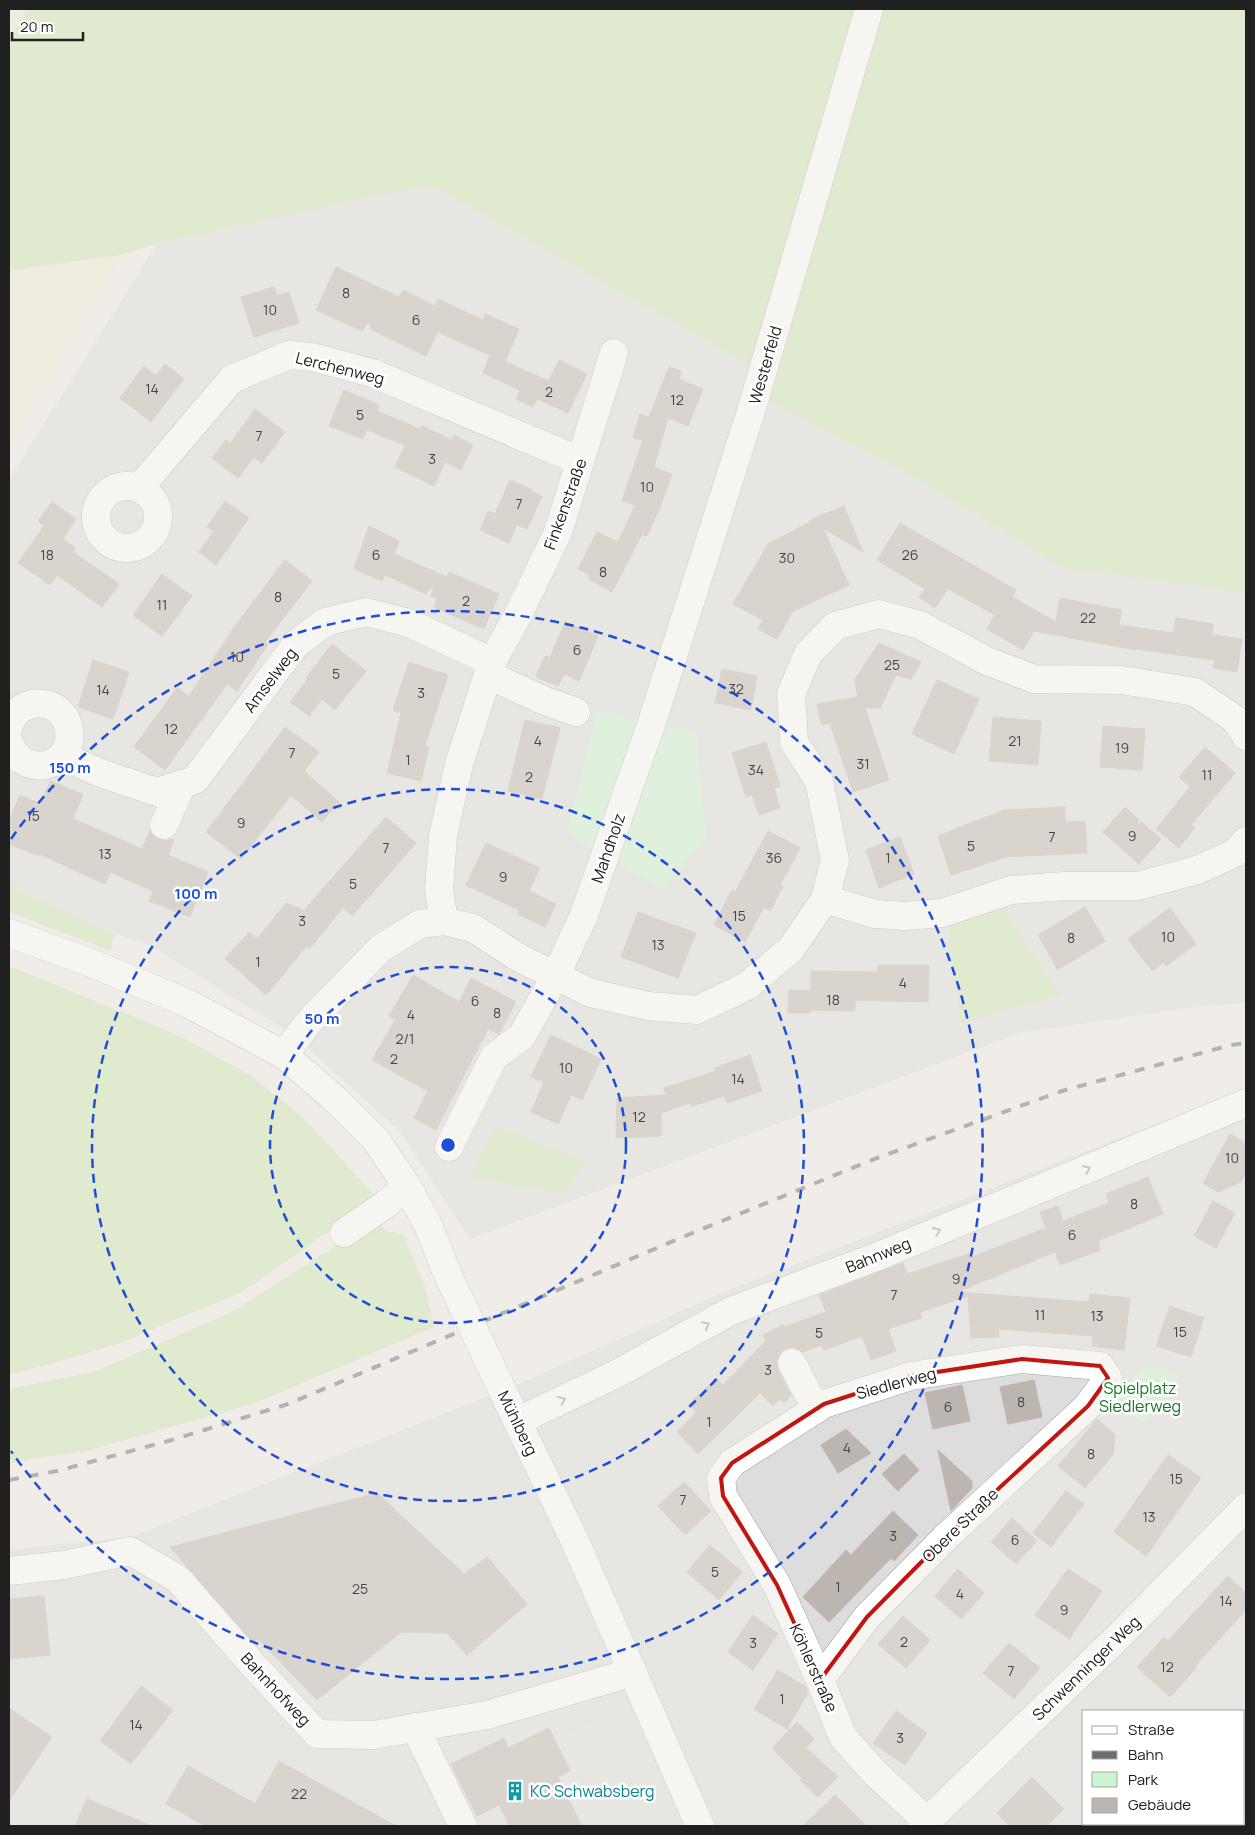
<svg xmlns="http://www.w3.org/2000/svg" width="1255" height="1835" font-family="Manrope,sans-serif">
  <rect width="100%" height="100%" fill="#f0ede8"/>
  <g fill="#dedddd" fill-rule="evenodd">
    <polygon points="430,185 756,369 762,398 915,478 1062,568 1246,593 1246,1003 1201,1006 1019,1033 470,1239 399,1131 295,1036 151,946 114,933 9,886 9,479 157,244"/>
    <path d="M1246 1089V1826H9V1550L130 1537 519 1384 719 1294ZM1084 1711H1244V1824H1084Z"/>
  </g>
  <g fill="#eaedd5">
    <polygon points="9,9 30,9 9,43"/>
    <polygon points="126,251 9,445 9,269"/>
  </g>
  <g fill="#cae6b2">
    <polygon points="28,9 860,9 756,369 430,185 157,244 120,255 9,271 9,40"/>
    <polygon points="875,9 1246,9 1246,593 1062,568 915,478 762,398"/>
    <polygon points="9,886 114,933 111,951 9,912"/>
    <polygon points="1000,903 1061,995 961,1023 949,923"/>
    <polygon points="9,966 107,1006 143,1020 185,1039 250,1075 304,1118 377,1198 242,1292 120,1343 51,1364 9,1374"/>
    <polygon points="496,1126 585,1161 564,1194 469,1177"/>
    <polygon points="380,1222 385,1231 403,1234 424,1284 434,1327 253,1404 86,1451 9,1462 9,1389 94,1372 236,1310 361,1229"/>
  </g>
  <g fill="#c9f6ce">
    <polygon points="597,711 696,732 706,838 662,890 567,833"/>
    <polygon points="1144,1365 1161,1369 1180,1376 1144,1423 1112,1400"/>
  </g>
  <polygon fill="#e0e0e0" points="599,1718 652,1826 582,1826 558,1777 570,1770 555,1740"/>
  <g fill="#bdb6b0" stroke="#c1b5ab">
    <polygon points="336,267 399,297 403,290 435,306 438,299 483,320 485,314 519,329 505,362 549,381 559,360 587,374 568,413 537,399 533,407 516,399 520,390 483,373 490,355 496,358 438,332 426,356 370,329 371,325 367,323 362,331 316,310"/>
    <polygon points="274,287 277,296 289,292 299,323 254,337 241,297"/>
    <polygon points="165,364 184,379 151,422 120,398 144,366 156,376"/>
    <polygon points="669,367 681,371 679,379 703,389 688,426 668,418 654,467 672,474 658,513 657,513 647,536 642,534 612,592 588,579 590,575 578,569 597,532 618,542 635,505 622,501 643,440 633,438 640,414 649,417"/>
    <polygon points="344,390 379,405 377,411 420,429 422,426 452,440 454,435 473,445 461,470 445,462 434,486 395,467 405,445 367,430 363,439 329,426"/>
    <polygon points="255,409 285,432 262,463 254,457 238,478 212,458 226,440 230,444"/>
    <polygon points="510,480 531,489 530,491 542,496 527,529 517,525 509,543 480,530 488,511 495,514"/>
    <polygon points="225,501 249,518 216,565 199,552 214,531 207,527"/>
    <polygon points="52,502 76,519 63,539 76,548 73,552 119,584 102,607 57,575 50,585 18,563 44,526 38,521"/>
    <polygon points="844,506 863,552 823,528 849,585 793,611 777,639 758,629 763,620 733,604 768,544 812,521 810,520"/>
    <polygon points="900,523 1016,590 1012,597 1056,622 1060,598 1122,610 1119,625 1173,633 1176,618 1213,624 1212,635 1242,639 1237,672 1213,668 1215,660 1136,649 1136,650 1034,631 1023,650 987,629 995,615 948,589 935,608 919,597 925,589 877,560"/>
    <polygon points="369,526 399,541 394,554 447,577 449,572 499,594 484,629 434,607 437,599 431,596 435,584 426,594 385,575 382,581 354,569"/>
    <polygon points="285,560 312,581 265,642 268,644 237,691 227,684 165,770 134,747 177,688 189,696 235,626"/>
    <polygon points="162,574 192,596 162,636 133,615"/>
    <polygon points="565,622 598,636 579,681 564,674 558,686 536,677 545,656 550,658"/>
    <polygon points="879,643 921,662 911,679 896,675 880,708 865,708 889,780 853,792 830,723 822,725 817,704 858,697 855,681 857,676"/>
    <polygon points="332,644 366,671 335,710 322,699 309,716 290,702 308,679 306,678"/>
    <polygon points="93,660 129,672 113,719 78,707"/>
    <polygon points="409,662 448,675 425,746 429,747 421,781 387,773 401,713 393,710"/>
    <polygon points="722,669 757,676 751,710 715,703"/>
    <polygon points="937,680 979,699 954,754 912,734"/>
    <polygon points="993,717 1041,721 1038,765 989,761"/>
    <polygon points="525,720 560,728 542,799 508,791"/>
    <polygon points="1103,726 1145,729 1142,770 1100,767"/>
    <polygon points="285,727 319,752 304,771 339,802 322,822 291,795 241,859 206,832"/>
    <polygon points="766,742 780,786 774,788 780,808 759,815 752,795 746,797 732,753"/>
    <polygon points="1205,747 1235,773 1191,825 1195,828 1179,848 1156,829 1190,787 1179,777"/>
    <polygon points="50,781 83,794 73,819 79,821 77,827 81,822 142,849 150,830 152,835 158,839 165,841 174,839 168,855 208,872 190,917 149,901 153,891 110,872 105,884 39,854 38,856 9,844 9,821 20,795 41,804"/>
    <polygon points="1065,807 1065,822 1085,821 1087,853 1006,857 951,875 938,836 1004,810"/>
    <polygon points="1125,807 1138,819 1138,826 1141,822 1161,839 1139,864 1103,832"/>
    <polygon points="386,817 416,843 352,916 343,908 309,949 306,947 266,995 225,959 249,932 257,939 286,903 307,912 305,909"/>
    <polygon points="768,831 800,848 780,885 783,886 770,911 764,907 745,942 714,925 732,890 735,892"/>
    <polygon points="900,837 914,874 879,888 866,850"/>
    <polygon points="486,843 540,868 529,891 556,904 545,927 518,914 519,910 466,885"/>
    <polygon points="1085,907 1105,941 1058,970 1038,935"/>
    <polygon points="1170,908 1196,944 1166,966 1164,962 1152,971 1128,939"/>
    <polygon points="638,912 696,933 678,978 621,957"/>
    <polygon points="878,965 929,965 928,1002 855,1000 855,1011 810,1010 810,1013 788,1013 789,990 811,990 811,971 878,972"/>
    <polygon points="413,975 459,1002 471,978 516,1002 499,1034 488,1029 436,1130 414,1118 428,1091 372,1060 395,1020 389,1016"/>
    <polygon points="551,1035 601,1059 582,1100 571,1095 558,1124 531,1112 544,1082 531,1077"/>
    <polygon points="750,1055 762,1091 727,1103 724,1096 692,1106 690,1103 661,1113 661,1136 616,1138 617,1098 666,1095 664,1088 716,1071 714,1068"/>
    <polygon points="1230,1134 1246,1143 1246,1173 1241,1182 1218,1192 1203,1183"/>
    <polygon points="1148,1177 1163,1214 1098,1241 1101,1250 1060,1265 1055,1252 957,1292 1089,1302 1090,1294 1130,1298 1124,1350 1092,1346 1093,1336 998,1329 999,1337 971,1338 968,1296 920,1312 922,1318 888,1329 896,1351 871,1360 862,1336 824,1350 822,1345 803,1352 793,1347 784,1349 779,1355 776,1363 778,1370 791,1395 784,1403 780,1399 773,1406 760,1393 698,1454 677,1432 696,1412 689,1404 716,1378 723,1385 766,1341 763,1335 783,1325 784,1327 826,1312 819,1295 903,1263 907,1274 971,1253 972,1257 1046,1228 1040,1212 1058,1206 1063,1221 1109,1203 1106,1194"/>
    <polygon points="1213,1201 1235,1213 1216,1248 1194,1236"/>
    <polygon points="1170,1306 1204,1318 1191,1357 1156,1346"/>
    <polygon points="1034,1380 1042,1417 1008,1424 1000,1387"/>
    <polygon points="962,1385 970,1421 933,1429 925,1393"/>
    <polygon points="1097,1419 1115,1434 1113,1455 1085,1488 1058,1466"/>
    <polygon points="846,1429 871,1453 838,1473 821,1445"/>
    <polygon points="938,1450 972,1481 972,1488 951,1511"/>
    <polygon points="904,1454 919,1470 898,1491 882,1474"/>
    <polygon points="1168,1455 1201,1478 1146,1556 1114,1532"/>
    <polygon points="684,1482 711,1511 685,1535 658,1506"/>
    <polygon points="1066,1491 1084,1504 1051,1547 1033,1533"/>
    <polygon points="377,1493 464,1574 487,1557 527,1604 467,1655 447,1633 401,1632 317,1700 258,1639 253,1642 170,1547"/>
    <polygon points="893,1511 918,1535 894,1561 891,1558 829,1622 803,1597 846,1550 851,1555"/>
    <polygon points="1012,1518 1037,1541 1016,1564 991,1542"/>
    <polygon points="710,1545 742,1572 719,1600 687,1572"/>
    <polygon points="958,1569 984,1593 961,1619 935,1596"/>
    <polygon points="1068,1569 1102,1591 1069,1639 1035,1615"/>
    <polygon points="1228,1576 1246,1593 1246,1610 1195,1666 1197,1667 1170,1697 1137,1667 1164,1637 1168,1641"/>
    <polygon points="44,1596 50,1655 10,1659 9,1599"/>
    <polygon points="753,1615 778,1634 753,1670 728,1652"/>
    <polygon points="903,1616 930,1640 906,1668 878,1644"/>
    <polygon points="1009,1643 1040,1668 1014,1699 983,1673"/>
    <polygon points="778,1670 806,1687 808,1693 787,1729 754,1709"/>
    <polygon points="141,1686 173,1710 131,1764 100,1741"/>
    <polygon points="9,1708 52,1737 9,1801"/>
    <polygon points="896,1711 927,1733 905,1765 873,1743"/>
    <polygon points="797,1722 814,1739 806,1748 838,1777 818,1797 800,1780 802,1778 772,1748"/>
    <polygon points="549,1728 570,1771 558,1777 582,1826 510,1826 499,1805 477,1816 451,1764 504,1738 508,1748"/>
    <polygon points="279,1761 396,1826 205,1826 166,1804 188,1766 255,1804"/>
    <polygon points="1032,1777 1064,1809 1047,1826 1010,1826 997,1813"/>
    <polygon points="835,1795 866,1826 803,1826"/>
    <polygon points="87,1799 152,1826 75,1826"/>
  </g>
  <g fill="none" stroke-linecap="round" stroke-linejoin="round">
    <defs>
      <g id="minor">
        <circle cx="127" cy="517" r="31"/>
        <polyline points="139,488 232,379 289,355 312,357 372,373 580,461"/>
        <polyline points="489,675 545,701 576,712"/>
        <path d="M9 726C12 717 19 708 29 705 38 702 51 704 58 710 64 715 68 723 69 730 75 769 21 780 9 742"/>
        <polyline points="62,756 103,774 157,792 195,780 296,644 325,622 366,612 409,623 492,662"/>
        <polyline points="164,825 182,784"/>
        <polyline points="825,899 875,914 905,916 942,913 1011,890 1065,886 1138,886 1197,870 1235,853 1246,841"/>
        <polyline points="444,921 439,890 443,836 459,764 492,662 519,613 558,532 614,353"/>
        <polyline points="9,933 94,964 189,1004 284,1055 336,1100 376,1140 407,1186 428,1225 447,1273"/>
        <polyline points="284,1055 308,1023 381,948 420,924 444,921 473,928 521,959 591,993 648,1006 697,1010 747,986 791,949 825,899 835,860 819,781 794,742 791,694 808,654 835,626 879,614 920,625 987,661 1034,679 1121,680 1195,692 1236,720 1246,736"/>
        <polyline points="449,1147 494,1057 522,1036 556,975 584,915 653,719 752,408 869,9"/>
        <polyline points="344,1233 386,1204 407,1186"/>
        <polyline points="792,1363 816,1409"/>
        <polyline points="496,1377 574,1539 700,1826"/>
        <polyline points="518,1421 618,1373 731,1311 876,1257 1246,1103"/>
        <polyline points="9,1571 64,1565 130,1551 178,1579 255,1667 317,1734 374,1735 487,1715 633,1672"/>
        <polyline points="820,1680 867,1617 945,1538 1088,1406 1108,1378 1100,1366 1022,1359 911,1376 824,1404 732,1463 721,1478 723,1496 777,1585 820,1680 843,1737 875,1773 927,1821"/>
        <polyline points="415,1727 463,1826"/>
        <polyline points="922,1826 1118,1637 1246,1507"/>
        <polyline points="1238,1826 1241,1824"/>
      </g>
    </defs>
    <use href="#minor" stroke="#a4a4a4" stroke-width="29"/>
    <use href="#minor" stroke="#fff" stroke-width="28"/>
    <polyline stroke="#6e6e6e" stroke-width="4" stroke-dasharray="10 10" stroke-linecap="butt" points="9,1480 57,1471 172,1440 288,1404 690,1234 877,1158 1062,1091 1231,1045 1246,1043"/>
    <defs>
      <polyline id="minor-bridge" points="447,1273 496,1377"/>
    </defs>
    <use href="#minor-bridge" stroke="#a4a4a4" stroke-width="29" stroke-linecap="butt"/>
    <use href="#minor-bridge" stroke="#fff" stroke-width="28"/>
  </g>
  <defs><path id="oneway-chevron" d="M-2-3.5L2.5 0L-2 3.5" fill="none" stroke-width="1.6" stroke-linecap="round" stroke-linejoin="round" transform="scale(1.25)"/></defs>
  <g stroke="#9b9b9b">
    <use href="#oneway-chevron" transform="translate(1087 1169) rotate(-23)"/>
    <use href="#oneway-chevron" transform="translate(937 1231) rotate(-23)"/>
    <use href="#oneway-chevron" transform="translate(706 1325) rotate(-29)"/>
    <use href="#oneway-chevron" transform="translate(562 1400) rotate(-25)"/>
  </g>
  <path d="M0 0H1255V1835H0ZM1022 1359 1100 1366 1108 1378 1088 1406 945 1538 867 1617 820 1680 777 1585 723 1496 721 1478 732 1463 824 1404 911 1376Z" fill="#f0ede8" fill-opacity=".55" fill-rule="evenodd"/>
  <path fill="none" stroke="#c1150f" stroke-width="4" stroke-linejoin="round" d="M1022 1359 1100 1366 1108 1378 1088 1406 945 1538 867 1617 820 1680 777 1585 723 1496 721 1478 732 1463 824 1404 911 1376Z"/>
  <g fill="none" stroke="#1d4ed8" stroke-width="2.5" stroke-dasharray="9 6">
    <circle cx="448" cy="1145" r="178"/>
    <circle cx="448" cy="1145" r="356"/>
    <path d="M11 839A534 534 0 1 1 11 1451"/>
  </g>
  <defs>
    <symbol id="building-bare" viewBox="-9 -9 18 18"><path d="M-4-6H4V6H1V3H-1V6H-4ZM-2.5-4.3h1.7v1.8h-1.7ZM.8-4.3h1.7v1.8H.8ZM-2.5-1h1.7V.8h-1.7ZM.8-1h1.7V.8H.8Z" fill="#0f9aa8" stroke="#fff" stroke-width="2.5" paint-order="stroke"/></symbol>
  </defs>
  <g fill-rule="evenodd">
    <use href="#building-bare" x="501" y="1777" width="28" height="28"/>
  </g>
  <g text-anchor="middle" stroke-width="5" stroke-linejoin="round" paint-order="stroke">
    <g font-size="14" fill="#474644">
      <text x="346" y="298">8</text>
      <text x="270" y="315">10</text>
      <text x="416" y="325">6</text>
      <text x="152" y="394">14</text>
      <text x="549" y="397">2</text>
      <text x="677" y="405">12</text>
      <text x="360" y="420">5</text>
      <text x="259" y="441">7</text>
      <text x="432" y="464">3</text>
      <text x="647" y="492">10</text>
      <text x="519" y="509">7</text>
      <text x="47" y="560">18</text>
      <text x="376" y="560">6</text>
      <text x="910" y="560">26</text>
      <text x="787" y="563">30</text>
      <text x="603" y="577">8</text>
      <text x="278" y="602">8</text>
      <text x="466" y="606">2</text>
      <text x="162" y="610">11</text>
      <text x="1088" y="623">22</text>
      <text x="577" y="655">6</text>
      <text x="237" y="662">10</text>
      <text x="892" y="670">25</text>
      <text x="336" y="679">5</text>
      <text x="736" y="694">32</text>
      <text x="103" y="695">14</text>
      <text x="421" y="698">3</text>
      <text x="171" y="734">12</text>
      <text x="538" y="746">4</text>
      <text x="1015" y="746">21</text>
      <text x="1122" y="753">19</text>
      <text x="292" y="758">7</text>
      <text x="408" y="765">1</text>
      <text x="863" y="769">31</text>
      <text x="756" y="775">34</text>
      <text x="1207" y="780">11</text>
      <text x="529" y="782">2</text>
      <text x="33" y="821">15</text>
      <text x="241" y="828">9</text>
      <text x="1132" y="841">9</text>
      <text x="1052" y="842">7</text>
      <text x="971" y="851">5</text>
      <text x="386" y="853">7</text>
      <text x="105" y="859">13</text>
      <text x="774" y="863">36</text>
      <text x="888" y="863">1</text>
      <text x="503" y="882">9</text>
      <text x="353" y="889">5</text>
      <text x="739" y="921">15</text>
      <text x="302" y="926">3</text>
      <text x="1168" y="942">10</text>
      <text x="1071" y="943">8</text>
      <text x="658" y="950">13</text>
      <text x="258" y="967">1</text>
      <text x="903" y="988">4</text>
      <text x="833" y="1005">18</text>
      <text x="475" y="1006">6</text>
      <text x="497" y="1018">8</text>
      <text x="411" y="1020">4</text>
      <text x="405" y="1044">2/1</text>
      <text x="394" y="1064">2</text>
      <text x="566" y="1073">10</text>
      <text x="738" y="1084">14</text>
      <text x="639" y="1122">12</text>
      <text x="1232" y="1163">10</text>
      <text x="1134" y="1209">8</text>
      <text x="1072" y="1240">6</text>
      <text x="956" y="1284">9</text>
      <text x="894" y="1300">7</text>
      <text x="1040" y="1320">11</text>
      <text x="1097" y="1321">13</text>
      <text x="1180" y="1337">15</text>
      <text x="819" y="1338">5</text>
      <text x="768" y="1375">3</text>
      <text x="1021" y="1407">8</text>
      <text x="948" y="1412">6</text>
      <text x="709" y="1427">1</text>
      <text x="847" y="1453">4</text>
      <text x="1091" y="1459">8</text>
      <text x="1176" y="1484">15</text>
      <text x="683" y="1505">7</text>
      <text x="1149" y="1522">13</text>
      <text x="893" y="1541">3</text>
      <text x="1015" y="1545">6</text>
      <text x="715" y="1577">5</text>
      <text x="838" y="1592">1</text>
      <text x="360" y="1594">25</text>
      <text x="960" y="1599">4</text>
      <text x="1226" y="1606">14</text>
      <text x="1064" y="1615">9</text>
      <text x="904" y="1647">2</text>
      <text x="753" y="1648">3</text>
      <text x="1167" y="1672">12</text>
      <text x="1011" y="1676">7</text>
      <text x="782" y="1704">1</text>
      <text x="136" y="1730">14</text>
      <text x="900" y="1743">3</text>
      <text x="299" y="1799">22</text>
    </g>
    <g font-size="16" fill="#202020" stroke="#fff">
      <text transform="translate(765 365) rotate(-74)" y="6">Westerfeld</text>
      <text transform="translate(340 368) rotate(14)" y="6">Lerchenweg</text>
      <text transform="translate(565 504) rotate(-70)" y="6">Finkenstraße</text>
      <text transform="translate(270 680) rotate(-53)" y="6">Amselweg</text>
      <text transform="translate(608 848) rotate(-71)" y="6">Mahdholz</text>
      <text transform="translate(878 1255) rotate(-22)" y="6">Bahnweg</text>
      <text transform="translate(896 1383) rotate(-15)" y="6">Siedlerweg</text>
      <text transform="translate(518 1423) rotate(64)" y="6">Mühlberg</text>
      <text transform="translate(960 1525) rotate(-44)" y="6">Obere Straße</text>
      <text transform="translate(814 1668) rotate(66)" y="6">Köhlerstraße</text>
      <text transform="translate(1086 1668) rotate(-44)" y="6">Schwenninger Weg</text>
      <text transform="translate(276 1689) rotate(47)" y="6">Bahnhofweg</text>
    </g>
    <g font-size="16" fill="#147820" stroke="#fff">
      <text x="1140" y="1394">Spielplatz<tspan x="1140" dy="18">Siedlerweg</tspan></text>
    </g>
    <g font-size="16" fill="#0d838f" stroke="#fff" text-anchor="start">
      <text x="530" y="1797">KC Schwabsberg</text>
    </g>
  </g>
  <circle cx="448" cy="1145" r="8" fill="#1d4ed8" stroke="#fff" stroke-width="2.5"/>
  <g font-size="15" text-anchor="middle" font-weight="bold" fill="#1d4ed8" stroke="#fff" stroke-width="5" stroke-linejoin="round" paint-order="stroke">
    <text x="70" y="773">150 m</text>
    <text x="196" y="899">100 m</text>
    <text x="322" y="1024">50 m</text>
  </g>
  <rect width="1255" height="1835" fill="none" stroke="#202020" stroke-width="20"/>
  <rect x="1082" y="1710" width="162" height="115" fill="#ffffff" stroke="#a6a6a6"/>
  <rect x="1092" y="1726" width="25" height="8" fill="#ffffff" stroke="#a6a6a6"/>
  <text x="1128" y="1735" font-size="15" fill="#202020">Straße</text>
  <rect x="1092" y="1751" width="25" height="8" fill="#6e6e6e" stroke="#a6a6a6"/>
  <text x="1128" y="1760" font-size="15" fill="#202020">Bahn</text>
  <rect x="1092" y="1772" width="25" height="15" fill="#c9f6ce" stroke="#a6a6a6"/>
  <text x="1128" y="1785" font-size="15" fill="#202020">Park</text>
  <rect x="1092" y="1798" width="25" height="15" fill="#bdb6b0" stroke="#a6a6a6"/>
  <text x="1128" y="1810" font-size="15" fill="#202020">Gebäude</text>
  <path d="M12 32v8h71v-8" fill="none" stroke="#202020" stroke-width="2.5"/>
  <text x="20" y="32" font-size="15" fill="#202020" stroke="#ffffff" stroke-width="4" paint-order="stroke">20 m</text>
</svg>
